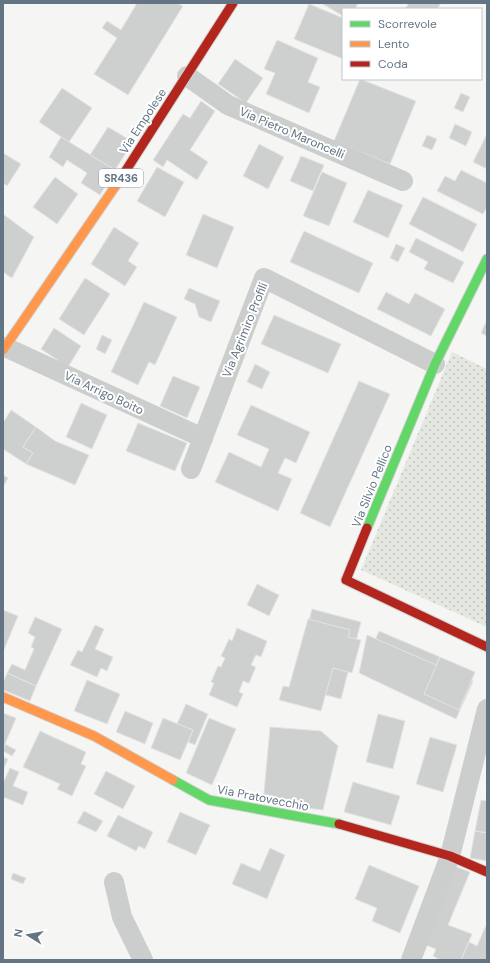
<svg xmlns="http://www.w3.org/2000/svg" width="490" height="963" font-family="'DM Sans',sans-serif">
  <defs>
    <pattern id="grass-dots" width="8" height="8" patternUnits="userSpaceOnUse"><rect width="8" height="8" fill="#e4e8e1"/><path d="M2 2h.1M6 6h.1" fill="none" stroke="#bcc1bc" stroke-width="1.8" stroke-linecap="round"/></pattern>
  </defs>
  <rect width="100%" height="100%" fill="#f5f5f3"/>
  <polygon fill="url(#grass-dots)" points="452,352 487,369 487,627 361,570"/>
  <g fill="#ced0d0" stroke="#e4e4e2">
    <polygon points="137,3 177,3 183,6 128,95 94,74 117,38 102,28 107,21 121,30"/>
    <polygon points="321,3 358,3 355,9 343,9 343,16"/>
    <polygon points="409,3 441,3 437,9 405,9"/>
    <polygon points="309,4 343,18 343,59 294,39"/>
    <polygon points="277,40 318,58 308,82 320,87 309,113 266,94 275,73 264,69"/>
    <polygon points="235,59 263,78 246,103 218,84"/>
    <polygon points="360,79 416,101 390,164 334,141"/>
    <polygon points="62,88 92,108 69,142 39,122"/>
    <polygon points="461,93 470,97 463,112 454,108"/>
    <polygon points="201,101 215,111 190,150 208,162 197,180 167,160 163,167 153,160 183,114 190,118"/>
    <polygon points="455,124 472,132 466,146 449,138"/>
    <polygon points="108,127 133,142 115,170 90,155"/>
    <polygon points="487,134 487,169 473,162"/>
    <polygon points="427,135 437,139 432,150 422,146"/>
    <polygon points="61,137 115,170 100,195 81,183 87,173 67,160 63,167 49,157"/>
    <polygon points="259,144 284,157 268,189 243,176"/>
    <polygon points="3,153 21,164 7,186 3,183"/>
    <polygon points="301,156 324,165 313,191 290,181"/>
    <polygon points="157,167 184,182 165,217 137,201"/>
    <polygon points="461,170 487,183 487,207 483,214 437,191 445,176 455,181"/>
    <polygon points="322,172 347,183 329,226 303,216"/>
    <polygon points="55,177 78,194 57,224 33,207"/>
    <polygon points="368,190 403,205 388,238 353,222"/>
    <polygon points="423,197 477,224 463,252 409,224"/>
    <polygon points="3,214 34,237 12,278 3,272"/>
    <polygon points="203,214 234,227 217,268 186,255"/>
    <polygon points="114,227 139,243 128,261 137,267 125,286 91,264"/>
    <polygon points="304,231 373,263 359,293 290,262"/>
    <polygon points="416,238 464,262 453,283 424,269 428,262 409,252"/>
    <polygon points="396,244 405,248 398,262 390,258"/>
    <polygon points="85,278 110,294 84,335 59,319"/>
    <polygon points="189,288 220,301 211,322 199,317 195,304 184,299"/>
    <polygon points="386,292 409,304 415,293 445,309 431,336 377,309"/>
    <polygon points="144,302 177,317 155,365 149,362 138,385 111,372"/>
    <polygon points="274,315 341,344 328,373 261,344"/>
    <polygon points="487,320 487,336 481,333"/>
    <polygon points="54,328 81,346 68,367 41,349"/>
    <polygon points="102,335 112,340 105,354 96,349"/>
    <polygon points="255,364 270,372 262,389 247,382"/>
    <polygon points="173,376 200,387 187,418 160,406"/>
    <polygon points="359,381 390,394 330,527 300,513"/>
    <polygon points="81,403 107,415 92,449 66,437"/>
    <polygon points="251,405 310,432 296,463 285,458 278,473 292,479 278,511 215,482 229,452 261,467 269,449 237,435"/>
    <polygon points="11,410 36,427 23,447 33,453 26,464 3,449 3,423"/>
    <polygon points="138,423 187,443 175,471 126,451"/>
    <polygon points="36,427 55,441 89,455 75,485 26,464 33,453 23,447"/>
    <polygon points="3,475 8,478 3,487"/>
    <polygon points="257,584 279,595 269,616 247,605"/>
    <polygon points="312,609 361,622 341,699 292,686"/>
    <polygon points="3,610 18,616 3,652"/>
    <polygon points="35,617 62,629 36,686 7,673 12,664 25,670 34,649 31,647 35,637 28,633"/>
    <polygon points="308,619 350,630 348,637 361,640 352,673 333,668 321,711 279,700 283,686 289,687"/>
    <polygon points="95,625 104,629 95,649 113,657 107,671 101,668 97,677 70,665 78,650 82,652"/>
    <polygon points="237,628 267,641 261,657 256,655 251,665 256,667 249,683 243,681 239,692 243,694 237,707 209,695 214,683 211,682 218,666 221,667 225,658 221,656 229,639 232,641"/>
    <polygon points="379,631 440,657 424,694 363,669"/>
    <polygon points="367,635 473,681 456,719 359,673"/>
    <polygon points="440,657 475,672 459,710 424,694"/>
    <polygon points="7,673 36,686 30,701 3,690 3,683"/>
    <polygon points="87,680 120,694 107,724 74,711"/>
    <polygon points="186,704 208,714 195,745 188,742 193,730 177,724"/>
    <polygon points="125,711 153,723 145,744 116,732"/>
    <polygon points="3,713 16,718 5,744 3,744"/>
    <polygon points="378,714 405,721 393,769 366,762"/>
    <polygon points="163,718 193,730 180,760 151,748"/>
    <polygon points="209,718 236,729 212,785 186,773"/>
    <polygon points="270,727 321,731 338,746 323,810 263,803"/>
    <polygon points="40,731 86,752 81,764 86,766 72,796 57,789 60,784 23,767"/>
    <polygon points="430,737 457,745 443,792 416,784"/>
    <polygon points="5,744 16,750 12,756 3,751"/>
    <polygon points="3,757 8,759 3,770"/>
    <polygon points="10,768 19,772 13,786 28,792 23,805 3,797 3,783"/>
    <polygon points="106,771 135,786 123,809 94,794"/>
    <polygon points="353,782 400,796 391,825 344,812"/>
    <polygon points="481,800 487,801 487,833 475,831"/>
    <polygon points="84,811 103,821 96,832 77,823"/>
    <polygon points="180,812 210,825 196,855 167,842"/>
    <polygon points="118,815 153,832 145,849 139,846 136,851 107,836"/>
    <polygon points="475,831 487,833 487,861 470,858"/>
    <polygon points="270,848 285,855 267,899 232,884 241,863 260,871"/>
    <polygon points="369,865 419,886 400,933 372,921 377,908 355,899"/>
    <polygon points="454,866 470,872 448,925 472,934 461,960 440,960 433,956 436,949 423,944"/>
    <polygon points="13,873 26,878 23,884 11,879"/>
    <polygon points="487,923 487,960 461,960 469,942 477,946"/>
  </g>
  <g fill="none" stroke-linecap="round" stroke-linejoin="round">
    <defs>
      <g id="fast">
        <polyline points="367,528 435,364 487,259"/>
        <polyline points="173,780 209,800 339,824"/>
      </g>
      <g id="slow">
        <polyline points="3,350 123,175"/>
        <polyline points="3,697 94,736 173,780"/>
      </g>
      <g id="jam">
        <polyline points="123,175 233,3"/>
        <polyline points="367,528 346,580 487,647"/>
        <polyline points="339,824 450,856 487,872"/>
      </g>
    </defs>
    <use href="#fast" stroke="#d1d3d3" stroke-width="11"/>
    <use href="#slow" stroke="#d1d3d3" stroke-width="11"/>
    <use href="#jam" stroke="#d1d3d3" stroke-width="11"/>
    <g stroke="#cccece" stroke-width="20">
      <polyline points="187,76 228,105 403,181"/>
      <polyline points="5,347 203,438"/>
      <polyline points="191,469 264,278 435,364"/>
      <polyline points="114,882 122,917 143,960"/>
      <polyline points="411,960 450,856 487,709"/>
    </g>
    <use href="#fast" stroke="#63d668" stroke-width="9"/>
    <use href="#slow" stroke="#ff974d" stroke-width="9"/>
    <use href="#jam" stroke="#b3261e" stroke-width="9"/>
  </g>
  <g text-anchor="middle" stroke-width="4" stroke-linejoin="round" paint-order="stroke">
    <rect fill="#fff" stroke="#929ea9" stroke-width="1" x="99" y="169" width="44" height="18" rx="3"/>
    <g font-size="11" font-weight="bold" fill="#637584">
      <text x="121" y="182">SR436</text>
    </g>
    <g font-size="12" fill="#637584" stroke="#fff">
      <text transform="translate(143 121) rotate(-57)" y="4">Via Empolese</text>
      <text transform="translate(292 133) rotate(23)" y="4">Via Pietro Maroncelli</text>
      <text transform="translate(245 330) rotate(-68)" y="4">Via Agrimiro Profili</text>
      <text transform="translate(104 393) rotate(25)" y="4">Via Arrigo Boito</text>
      <text transform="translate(372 486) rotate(-68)" y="4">Via Silvio Pellico</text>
      <text transform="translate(263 798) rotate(11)" y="4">Via Pratovecchio</text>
    </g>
  </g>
  <rect width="490" height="963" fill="none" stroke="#637584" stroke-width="8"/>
  <rect x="342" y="8" width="140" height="72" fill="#ffffff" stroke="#c1c8ce"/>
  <rect x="350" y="21" width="20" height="6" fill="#63d668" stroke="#c1c8ce"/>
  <text x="378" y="28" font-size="12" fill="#637584">Scorrevole</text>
  <rect x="350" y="41" width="20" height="6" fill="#ff974d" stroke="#c1c8ce"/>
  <text x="378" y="48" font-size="12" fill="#637584">Lento</text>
  <rect x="350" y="61" width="20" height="6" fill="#b3261e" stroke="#c1c8ce"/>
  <text x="378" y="68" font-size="12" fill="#637584">Coda</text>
  <g transform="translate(28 935) rotate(281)" stroke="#ffffff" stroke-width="3" paint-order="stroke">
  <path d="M0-3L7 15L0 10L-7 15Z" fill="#637584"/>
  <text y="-6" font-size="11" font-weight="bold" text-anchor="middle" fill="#637584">N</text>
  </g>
</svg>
